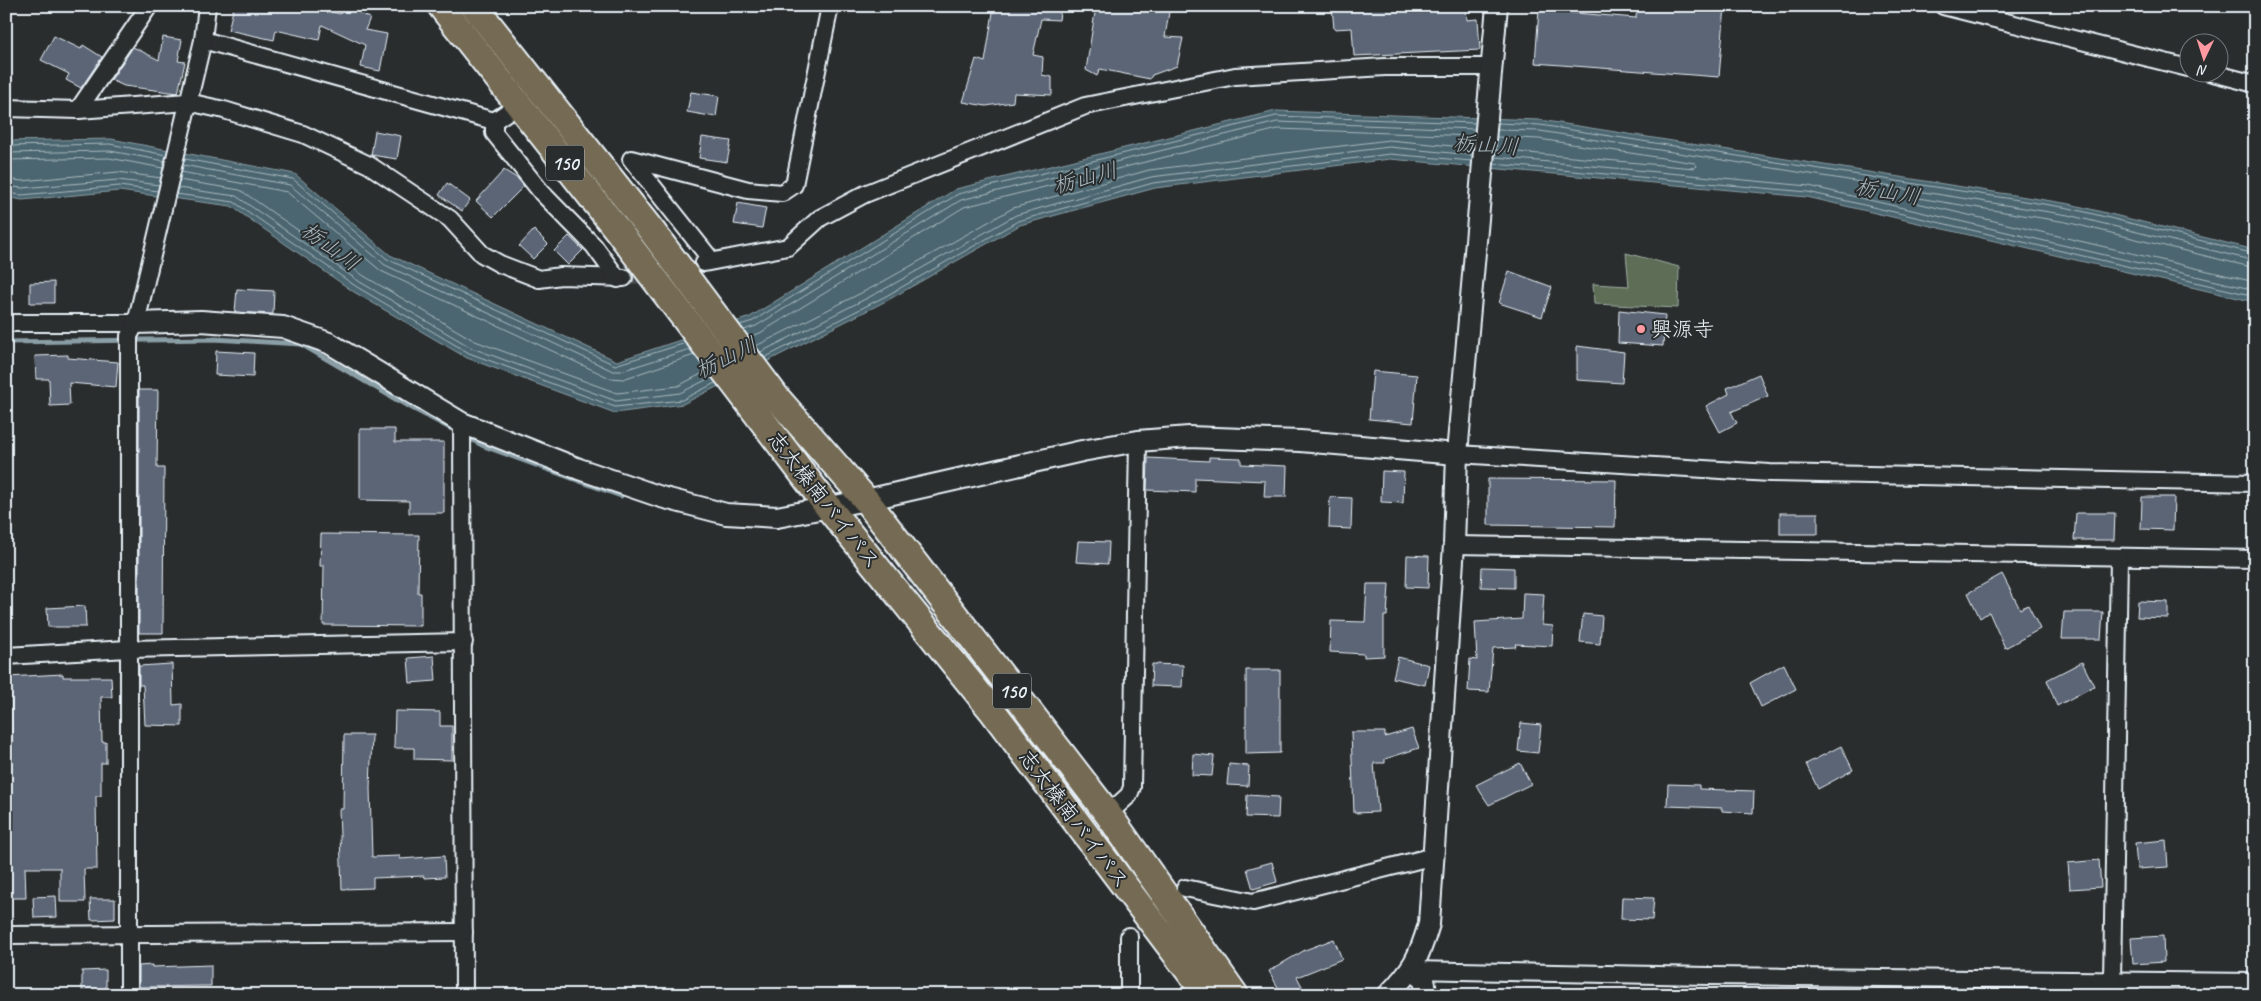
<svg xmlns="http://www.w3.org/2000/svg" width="2261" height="1001" font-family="Caveat,'Klee One',sans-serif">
  <rect width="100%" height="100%" fill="#2a2d2e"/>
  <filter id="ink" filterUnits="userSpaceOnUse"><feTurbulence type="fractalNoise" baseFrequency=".02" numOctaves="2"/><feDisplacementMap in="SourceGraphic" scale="10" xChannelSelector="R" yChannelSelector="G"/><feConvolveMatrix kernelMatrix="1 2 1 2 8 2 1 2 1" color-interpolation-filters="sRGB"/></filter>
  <g filter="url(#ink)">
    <polygon fill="#5d6d56" stroke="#a2afa7" points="1626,253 1679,267 1678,308 1594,304 1593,284 1629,286"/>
    <polygon fill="#4b666f" stroke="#8a9ea6" points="1276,111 1540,120 2070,204 2255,250 2255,302 1807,197 1390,159 1155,188 1020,225 888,300 683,404 615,413 467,358 354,292 231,206 119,191 22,200 6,197 6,141 111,139 295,174 390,255 617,361 750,317 956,189"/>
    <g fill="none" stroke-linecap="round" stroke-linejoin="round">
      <g stroke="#a9b9c1" stroke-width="1">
        <polyline points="1498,123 1540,125 2069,208 2255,254"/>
        <polyline points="1497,130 1540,131 2068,215 2255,261"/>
        <polyline points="6,146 110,144 166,155"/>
        <polyline points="1495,150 1694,168 1697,166 1695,163 1539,139 1497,137"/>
        <polyline points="6,153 110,151 165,161"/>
        <polyline points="1495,157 1809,186 2255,290"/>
        <polyline points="185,159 293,179 387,259 615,365 686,343"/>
        <polyline points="6,160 109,158 163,168"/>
        <polyline points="1494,164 1808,192 2255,296"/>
        <polyline points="183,165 290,185 385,265 613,371 621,371 690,349"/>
        <polyline points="181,172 287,192 381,271 610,378 623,379 694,355"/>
        <polyline points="6,179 22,181 118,172 161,178"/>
        <polyline points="179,180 240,190 364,276 475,341 617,393 678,386 707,371"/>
        <polyline points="6,186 22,188 118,180 159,185"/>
        <polyline points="178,188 236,196 360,282 472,348 616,401 680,393 712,377"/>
        <polyline points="6,193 22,195 119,186 158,191"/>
        <polyline points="176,194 234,202 357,287 469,353 615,407 682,400 715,383"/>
        <polyline points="2255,268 2066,222 1918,198 1915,200 1917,203 2255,282"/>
        <polyline points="740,325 753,321 958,194 1276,116 1475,123"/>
        <polyline points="744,330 756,326 961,200 1277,122 1475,129"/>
        <polyline points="749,337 760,333 964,207 1278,129 1474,136"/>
        <polyline points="756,346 879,284 1013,208 1149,170 1389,140 1473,148"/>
        <polyline points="761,352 883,290 1016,215 1151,177 1389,147 1472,155"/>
        <polyline points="764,358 886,296 1018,221 1153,183 1390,154 1472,161"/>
      </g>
      <polyline stroke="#8a9ea6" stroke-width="5" points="6,342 213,339 301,344 399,401 484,446 621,496"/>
    </g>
    <g fill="#5c6576" stroke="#e8f1f8">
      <polygon points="234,6 309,6 340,14 344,6 370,18 365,30 387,34 380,71 361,67 365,45 322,25 319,40 276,30 274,40 228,30"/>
      <polygon points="994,6 1061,6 1059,20 1041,19 1033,55 1043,57 1042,75 1052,77 1052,95 1014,93 1013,102 986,106 963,102 976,59 985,62"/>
      <polygon points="1096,6 1170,6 1165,37 1183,38 1177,66 1152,75 1150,79 1100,69 1097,76 1086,70"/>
      <polygon points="1332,6 1466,6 1467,20 1478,19 1480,50 1354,56 1352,28 1334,29"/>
      <polygon points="1637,6 1725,6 1719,77 1535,63 1539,10 1636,18"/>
      <polygon points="54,36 81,49 83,45 102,57 81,88 66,80 69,74 41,60"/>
      <polygon points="163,37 182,40 178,61 185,62 178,93 124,86 111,80 133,47 159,60"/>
      <polygon points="691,92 719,96 716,117 687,112"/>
      <polygon points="375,131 401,136 397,159 371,155"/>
      <polygon points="702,137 731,141 727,162 699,158"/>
      <polygon points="504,170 518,179 524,186 493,217 476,201"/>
      <polygon points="447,183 470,200 462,211 439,195"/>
      <polygon points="738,203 766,208 762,228 734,224"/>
      <polygon points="534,230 548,244 533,259 519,246"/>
      <polygon points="569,236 583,250 568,265 554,251"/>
      <polygon points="1509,271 1552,287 1542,317 1499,303"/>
      <polygon points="54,282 54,303 30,303 30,283"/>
      <polygon points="237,289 274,291 273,314 235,312"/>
      <polygon points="1619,310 1665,315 1663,346 1618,343"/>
      <polygon points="1577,346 1624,352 1622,383 1577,380"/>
      <polygon points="216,351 254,353 253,377 215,375"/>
      <polygon points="68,355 68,358 118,362 116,387 69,383 70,405 50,406 49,379 36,379 35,356"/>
      <polygon points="1373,371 1417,375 1413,423 1369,419"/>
      <polygon points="1759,374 1768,396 1731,412 1737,423 1720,432 1706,406 1729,394 1727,388"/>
      <polygon points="139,390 158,390 157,468 164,468 163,633 139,633"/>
      <polygon points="360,429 395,429 395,442 444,442 444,513 409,513 409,501 360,500"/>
      <polygon points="1209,457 1241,458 1241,464 1287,466 1286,497 1264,497 1265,481 1195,478 1195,492 1147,490 1148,458 1209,461"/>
      <polygon points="1382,471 1404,472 1403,503 1381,502"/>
      <polygon points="1488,479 1616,480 1615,527 1488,525"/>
      <polygon points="1330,497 1352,498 1351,529 1329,528"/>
      <polygon points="2142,497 2174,497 2173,530 2141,529"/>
      <rect x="1780" y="513" width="38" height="21"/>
      <polygon points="2076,513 2115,513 2114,540 2074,540"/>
      <polygon points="321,534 419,535 418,593 421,593 421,626 323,625 324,566 320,566"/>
      <polygon points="1078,541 1109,542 1108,564 1076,562"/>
      <polygon points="1407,555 1429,556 1428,588 1406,587"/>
      <polygon points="1482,567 1514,568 1514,588 1481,587"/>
      <polygon points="2002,574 2020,609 2028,605 2040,629 2005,648 1989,612 1980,618 1968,593"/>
      <polygon points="1367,584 1389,584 1387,616 1384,616 1384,656 1364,657 1364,654 1330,652 1331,621 1365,622"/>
      <polygon points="1523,593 1544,594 1542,625 1553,626 1552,646 1515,644 1516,647 1493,648 1489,692 1468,691 1470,659 1477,660 1475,622 1522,619"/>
      <polygon points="2138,601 2168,602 2168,618 2137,617"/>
      <polygon points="85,606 86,627 48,627 47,608"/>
      <polygon points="2064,612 2103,612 2101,639 2062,639"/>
      <polygon points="1583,614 1602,616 1600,644 1580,642"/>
      <polygon points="434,656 436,681 410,683 408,658"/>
      <polygon points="1398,657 1429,665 1425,685 1393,678"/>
      <polygon points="2082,662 2094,686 2057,706 2047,680"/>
      <polygon points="172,664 173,705 182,704 182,726 145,725 143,685 139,685 139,666"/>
      <polygon points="1152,664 1183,665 1182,687 1151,686"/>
      <polygon points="1784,664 1796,689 1761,707 1750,683"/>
      <polygon points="1246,670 1280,670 1280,753 1246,754"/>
      <polygon points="63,674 63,677 111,677 112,697 101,697 102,742 106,742 106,763 101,763 101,796 96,796 97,869 84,869 85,902 60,902 60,868 25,868 26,898 6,898 6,776 9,776 8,744 12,744 11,697 7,697 7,677"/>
      <polygon points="395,711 440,712 440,726 452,726 452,760 414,759 414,748 394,748"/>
      <polygon points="1521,723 1541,725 1538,753 1518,751"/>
      <polygon points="1412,729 1419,748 1385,759 1385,763 1374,763 1378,812 1354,813 1351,732 1385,732 1385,737"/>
      <polygon points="344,735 372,735 370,788 372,857 400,856 400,859 444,856 445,877 424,878 424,876 373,878 373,888 342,889 339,809 343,809"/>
      <polygon points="1841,746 1853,770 1818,789 1806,764"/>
      <polygon points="1193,754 1214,756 1212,776 1192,775"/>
      <polygon points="1520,763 1531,784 1489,805 1476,785"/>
      <polygon points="1229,764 1249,766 1248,786 1227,785"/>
      <polygon points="1668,784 1699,785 1699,789 1754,791 1753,813 1722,811 1722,808 1667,806"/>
      <polygon points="1247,795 1279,797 1278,818 1246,817"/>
      <polygon points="2166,840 2168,867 2137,869 2135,843"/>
      <polygon points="2099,860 2101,887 2070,889 2068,863"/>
      <polygon points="1272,862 1277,882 1253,889 1247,869"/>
      <polygon points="56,896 57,917 34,918 33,897"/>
      <polygon points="1622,897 1654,898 1652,920 1621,919"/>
      <polygon points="90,899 115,899 115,919 91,920"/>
      <polygon points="2163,936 2164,962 2133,964 2131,938"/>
      <polygon points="1334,939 1342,959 1297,977 1303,988 1290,995 1282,995 1269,971 1305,950"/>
      <polygon points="152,965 152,967 211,965 211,986 139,987 139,966"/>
      <polygon points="106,970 106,991 82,991 82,971"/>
    </g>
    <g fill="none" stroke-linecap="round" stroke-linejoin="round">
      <polyline stroke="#464a4c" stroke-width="16" stroke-dasharray="16 8" stroke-linecap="butt" points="624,278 704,263"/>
      <defs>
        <g id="minor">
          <polyline points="1943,6 2188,68"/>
          <polyline points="203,40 494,121 519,104"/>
          <polyline points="2209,72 2255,84"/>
          <polyline points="6,108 78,110 188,102 224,110 303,134 369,165 450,219 482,254 500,264 539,279 561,276 624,278"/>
          <polyline points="78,110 149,6"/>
          <polyline points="494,121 494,133 542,193 594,246 618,279"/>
          <polyline points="712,261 631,159 748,190 782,193 794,185 830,6"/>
          <polyline points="704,263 788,247 820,218 865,194 1085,106 1235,76 1385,67 1491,67"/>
          <polyline points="6,323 136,323"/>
          <polyline points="462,423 464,995"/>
          <polyline points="1457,454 1770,473 2255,483"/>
          <polyline points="1454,545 2255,559"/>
          <polyline points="6,656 128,649 464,642"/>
          <polyline points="1108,814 1129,795 1132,787 1138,441"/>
          <polyline points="1185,888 1253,902 1434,856"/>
          <polyline points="6,935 464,932"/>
          <polyline points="1129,936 1129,995"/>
          <polyline points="1412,970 1708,976 2255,982"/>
          <polyline points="2112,981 2119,557"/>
          <polyline points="129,995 129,336 136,323 203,40 207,6"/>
        </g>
        <g id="tertiary">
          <polyline points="136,323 201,321 283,327 329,343 462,423 579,469 661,497 726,514 777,517 866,500 1082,451 1138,441 1189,437 1300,441 1457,454"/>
          <polyline points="1412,970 1424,980 1427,995"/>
          <path d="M1388 995C1413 969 1419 958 1429 924L1454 545 1457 454 1497 6"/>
        </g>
        <g id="trunk">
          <polyline points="441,6 619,232 828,507 991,709 1207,995"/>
          <polyline points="474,6 651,230 776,397 866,500 1108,814 1235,995"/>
        </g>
      </defs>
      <use href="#minor" stroke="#e8f1f8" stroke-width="20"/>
      <use href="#tertiary" stroke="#e8f1f8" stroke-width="24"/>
      <use href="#trunk" stroke="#e8f1f8" stroke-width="30"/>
      <use href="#minor" stroke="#2a2d2e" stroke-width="16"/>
      <use href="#tertiary" stroke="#2a2d2e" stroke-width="20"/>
      <use href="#trunk" stroke="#746b52" stroke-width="26"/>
    </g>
  </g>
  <circle fill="#ff9aa2" stroke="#2a2d2e" stroke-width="2" cx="1641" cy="329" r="5"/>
  <g text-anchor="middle" stroke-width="4" stroke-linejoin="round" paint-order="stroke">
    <g fill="#2a2d2e" stroke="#afb6bb" stroke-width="1">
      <rect x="546" y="145.5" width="38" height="35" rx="4"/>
      <rect x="993" y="673.5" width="38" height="35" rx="4"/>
    </g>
    <g font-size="20" font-weight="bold" fill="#e8f1f8">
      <text x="565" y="170">150</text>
      <text x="1012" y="698">150</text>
    </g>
    <g font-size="21" fill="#e8f1f8" stroke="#2a2d2e" text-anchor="start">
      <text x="1651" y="336">興源寺</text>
    </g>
    <g font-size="21" fill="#e8f1f8" stroke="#2a2d2e">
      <text transform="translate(824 500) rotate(52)" y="7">志太榛南バイパス</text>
      <text transform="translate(1074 819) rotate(53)" y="7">志太榛南バイパス</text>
    </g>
    <g font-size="22" font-style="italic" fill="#a9b9c1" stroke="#2a2d2e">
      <text transform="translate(1486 144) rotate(4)" y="8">栃山川</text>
      <text transform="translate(1085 177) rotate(-15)" y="8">栃山川</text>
      <text transform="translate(1888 191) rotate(10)" y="8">栃山川</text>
      <text transform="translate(331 246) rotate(36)" y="8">栃山川</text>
      <text transform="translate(726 357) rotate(-26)" y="8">栃山川</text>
    </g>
  </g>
  <rect width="2261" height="1001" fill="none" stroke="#2a2d2e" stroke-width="25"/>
  <rect x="12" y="12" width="2236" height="976" fill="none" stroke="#e8f1f8" stroke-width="2" filter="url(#ink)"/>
  <g transform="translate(2204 58) rotate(184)"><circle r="24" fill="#2a2d2e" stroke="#767b7f"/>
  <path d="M0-4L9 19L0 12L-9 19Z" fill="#ff9aa2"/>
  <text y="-8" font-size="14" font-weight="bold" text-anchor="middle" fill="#e8f1f8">N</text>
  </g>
</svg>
